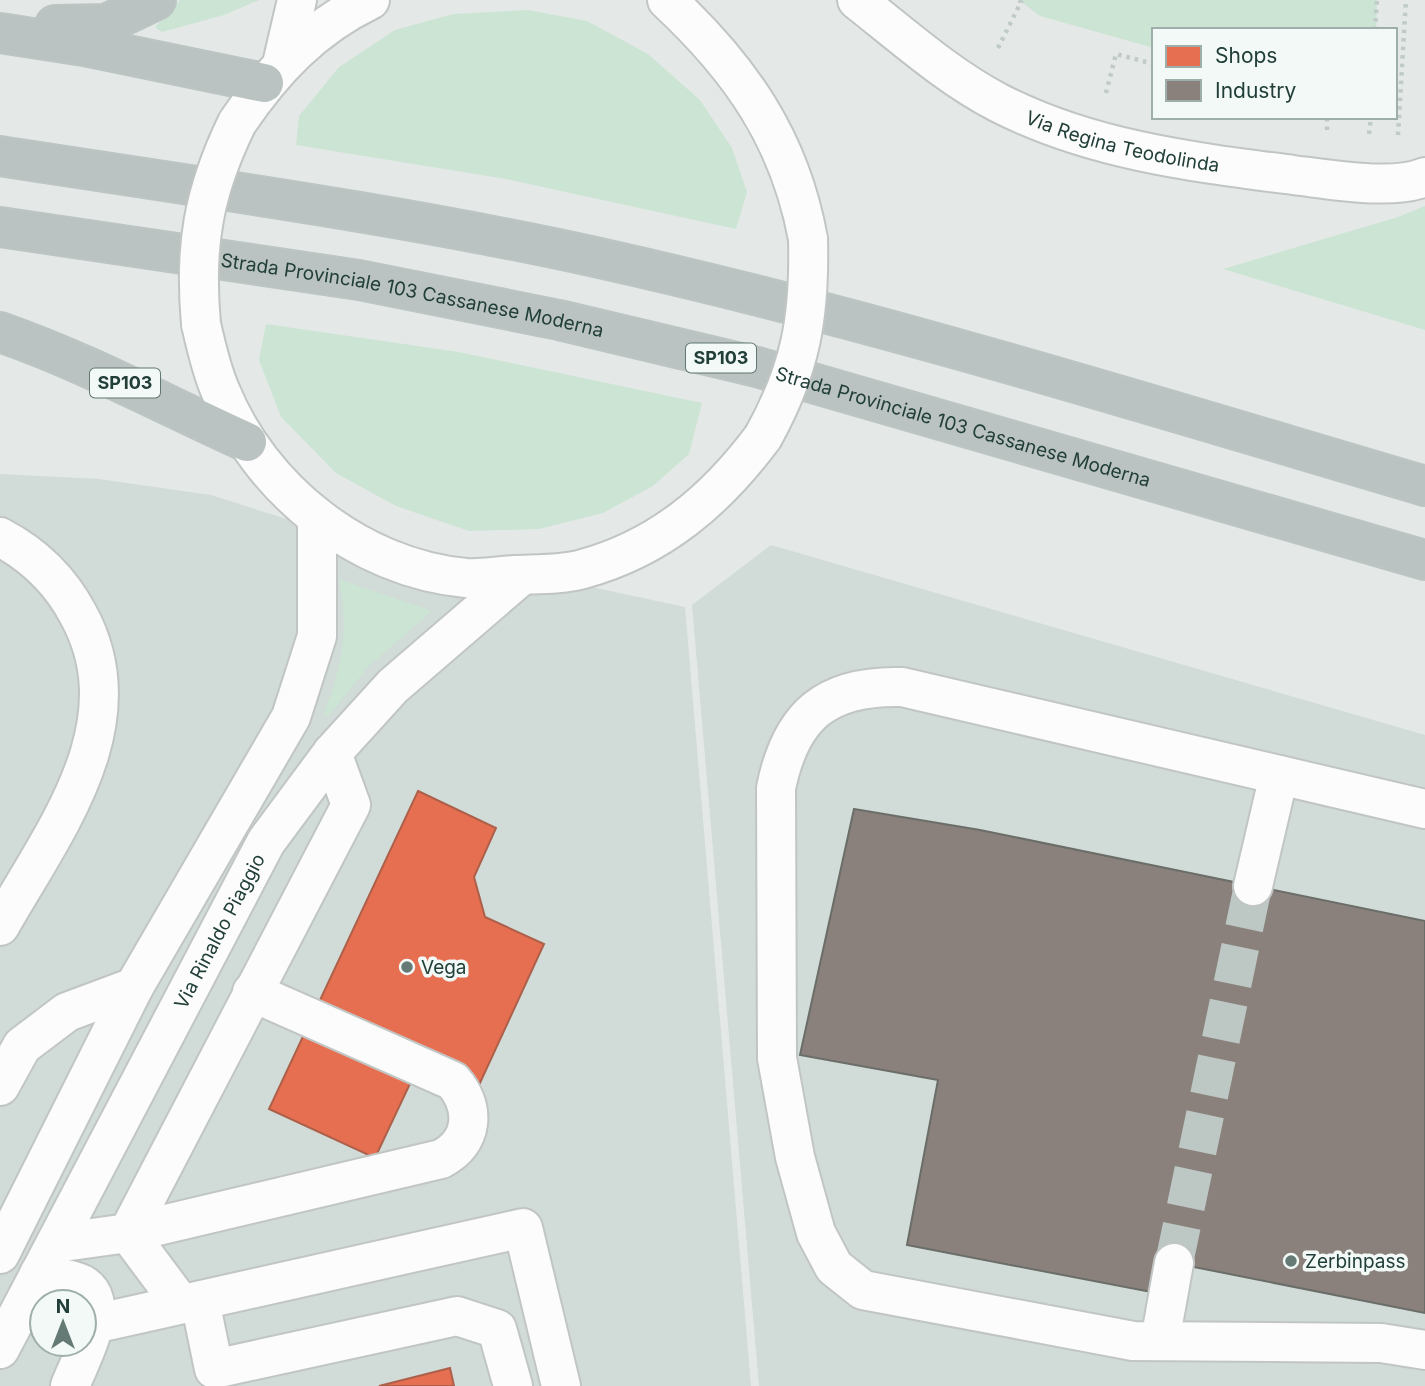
<svg xmlns="http://www.w3.org/2000/svg" width="1425" height="1386" font-family="Inter,sans-serif">
  <rect width="100%" height="100%" fill="#e4e9e7"/>
  <g fill="#d1dbd7" fill-rule="evenodd">
    <path d="M0 474 99 479 211 495 315 528 685 607 751 1386H0ZM42 1302H84V1344H42Z"/>
    <polygon points="771,545 1425,735 1425,1386 759,1386 692,605"/>
  </g>
  <g fill="#cce4d4">
    <polygon points="180,0 259,0 224,15 162,32 155,27"/>
    <polygon points="1019,0 1377,0 1376,30 1154,30 1154,48 1040,16"/>
    <polygon points="528,10 587,21 648,54 700,100 732,148 747,192 736,229 506,179 296,145 299,116 339,67 395,30 453,14"/>
    <polygon points="1425,206 1425,330 1223,269 1398,217"/>
    <polygon points="266,324 459,352 702,403 689,454 653,486 603,513 539,529 469,531 396,506 336,473 281,417 259,360"/>
    <path d="M339 579 432 611 369 666 328 716 323 715C343 665 349 631 339 579Z"/>
  </g>
  <g fill="#e76f51" stroke="#ac604a" stroke-width="2">
    <polygon points="418,791 496,828 474,877 485,917 544,944 480,1083 423,1056 375,1158 269,1109"/>
    <polygon points="450,1368 454,1386 379,1386"/>
  </g>
  <polygon fill="#8a817c" stroke="#6a6d68" stroke-width="2" points="854,809 980,830 1425,921 1425,1313 1174,1263 1156,1293 907,1245 938,1080 800,1055"/>
  <g fill="none" stroke-linecap="round" stroke-linejoin="round">
    <polyline stroke="#bdc7c4" stroke-width="38" stroke-dasharray="38 19" stroke-linecap="butt" points="1174,1263 1253,886"/>
    <defs>
      <g id="minor">
        <path d="M667 0C740 68 790 139 808 239"/>
        <path id="s1" d="M857 0C903 36 947 76 999 103 1091 150 1192 162 1293 175 1328 179 1392 191 1425 177"/>
        <polyline points="282,64 297,0"/>
        <path d="M237 123C273 70 312 28 370 0"/>
        <path d="M201 324C206 346 211 369 220 390 260 489 358 568 466 578 481 579 498 576 514 575 536 574 562 575 583 569 660 548 716 500 763 437"/>
        <path d="M0 537C34 555 60 580 78 614 139 724 53 832 0 926"/>
        <path d="M1425 809 902 687C826 685 791 715 776 788L777 1058 795 1157 816 1233 834 1267 863 1290 1133 1341 1381 1343 1425 1350"/>
        <polyline points="1253,886 1279,775"/>
        <polyline points="0,1086 22,1046 67,1012 134,987"/>
        <polyline points="56,1243 128,1233 351,805 332,753"/>
        <polyline points="0,1254 134,987 291,717 317,636 317,519"/>
        <path d="M39 1274C52 1277 70 1278 82 1284 114 1303 80 1360 70 1386"/>
        <polyline points="200,1301 214,1369 457,1316 497,1329 513,1386"/>
        <path d="M181 1304 128 1233 441 1159C474 1142 476 1108 453 1081L252 992"/>
        <polyline points="94,1324 523,1228 561,1386"/>
        <polyline points="1160,1341 1174,1263"/>
        <path id="s2" d="M0 1349 266 842 332 753 393 686 522 575"/>
      </g>
      <g id="highway">
        <polyline points="55,25 106,24 156,0"/>
        <polyline points="0,33 84,46 264,83"/>
        <path d="M0 156C199 187 399 214 595 257 875 319 1150 405 1425 486"/>
        <path id="s3" d="M0 227 359 280 559 320 757 367 1425 560"/>
        <path d="M0 332C86 362 165 405 247 442"/>
      </g>
    </defs>
    <use href="#minor" stroke="#c1c6c4" stroke-width="42"/>
    <use href="#highway" stroke="#bcc5c3" stroke-width="42"/>
    <g stroke="#c0cac8" stroke-width="4.5" stroke-dasharray="3.5 5" stroke-linecap="butt">
      <polyline points="1375,30 1377,0"/>
      <polyline points="998,48 1021,2 1019,0"/>
      <polyline points="1106,93 1116,54 1154,64"/>
      <polyline points="1327,130 1327,117"/>
      <polyline points="1369,134 1371,117"/>
      <polyline points="1398,135 1406,0"/>
    </g>
    <use href="#minor" stroke="#fbfcfb" stroke-width="38"/>
    <use href="#highway" stroke="#bac3c1" stroke-width="38"/>
    <defs>
      <g id="minor-bridge">
        <path d="M201 324C194 247 203 193 237 123"/>
        <path d="M763 437C801 369 810 316 808 239"/>
      </g>
    </defs>
    <use href="#minor-bridge" stroke="#c1c6c4" stroke-width="42" stroke-linecap="butt"/>
    <use href="#minor-bridge" stroke="#fbfcfb" stroke-width="38"/>
  </g>
  <g fill="#657a75" stroke="#f2f9f6" stroke-width="2.5">
    <circle cx="407" cy="967" r="7"/>
    <circle cx="1291" cy="1261" r="7"/>
  </g>
  <g text-anchor="middle" stroke-width="7" stroke-linejoin="round" paint-order="stroke">
    <g fill="#f2f9f6" stroke="#607671" stroke-width="2">
      <rect x="686" y="343.5" width="70" height="29" rx="5"/>
      <rect x="90" y="368.5" width="70" height="29" rx="5"/>
    </g>
    <g font-size="18" font-weight="bold" fill="#213e38">
      <text x="721" y="364">SP103</text>
      <text x="125" y="389">SP103</text>
    </g>
    <g font-size="19" fill="#213e38" stroke="#f2f9f6">
      <text dy="7" stroke="none"><textPath href="#s1" startOffset="306">Via Regina Teodolinda</textPath></text>
      <text dy="7" stroke="none"><textPath href="#s3" startOffset="418">Strada Provinciale 103 Cassanese Moderna</textPath></text>
      <text dy="7" stroke="none"><textPath href="#s3" startOffset="985">Strada Provinciale 103 Cassanese Moderna</textPath></text>
      <text dy="7" stroke="none"><textPath href="#s2" startOffset="472">Via Rinaldo Piaggio</textPath></text>
    </g>
    <g font-size="19" fill="#213e38" stroke="#f2f9f6" text-anchor="start">
      <text x="421" y="974">Vega</text>
      <text x="1305" y="1268">Zerbinpass</text>
    </g>
  </g>
  <rect x="1152" y="28" width="245" height="91" fill="#f2f9f6" stroke="#9eaeaa" stroke-width="2"/>
  <rect x="1166" y="46" width="35" height="21" fill="#e76f51" stroke="#9eaeaa" stroke-width="2"/>
  <text x="1215" y="63" font-size="21" fill="#213e38">Shops</text>
  <rect x="1166" y="80" width="35" height="21" fill="#8a817c" stroke="#9eaeaa" stroke-width="2"/>
  <text x="1215" y="98" font-size="21" fill="#213e38">Industry</text>
  <g transform="translate(63 1323)"><circle r="33" fill="#f2f9f6" stroke="#9eaeaa" stroke-width="2"/>
  <path d="M0-5L12 26L0 18L-12 26Z" fill="#657a75"/>
  <text y="-10" font-size="19" font-weight="bold" text-anchor="middle" fill="#213e38">N</text>
  </g>
</svg>
